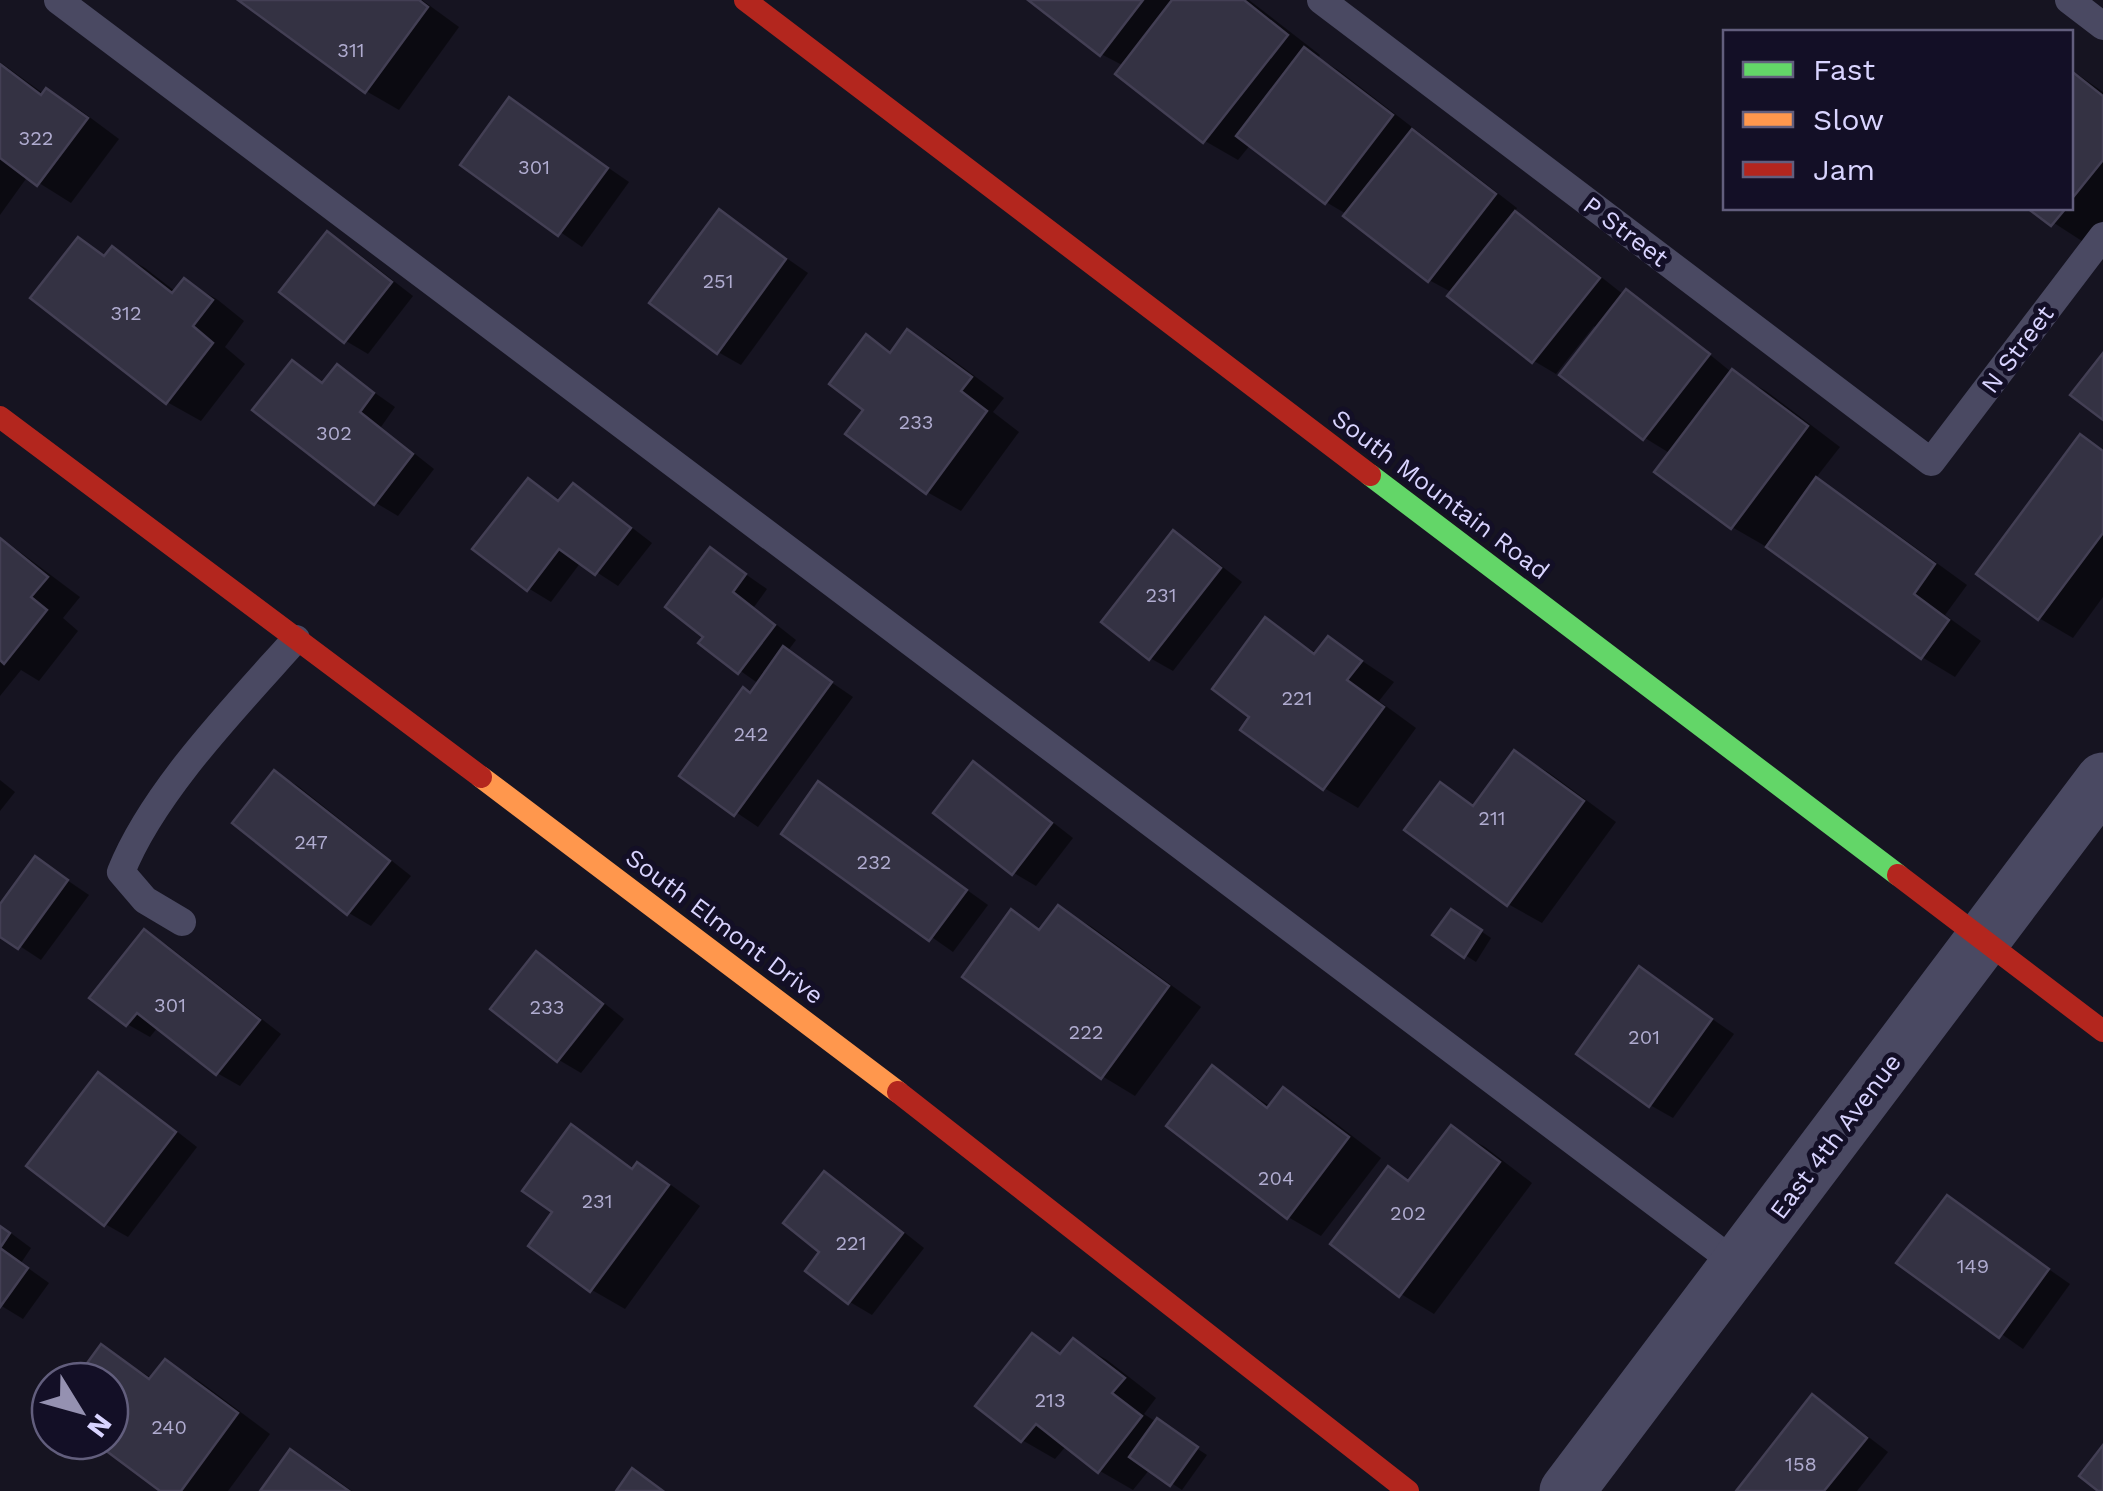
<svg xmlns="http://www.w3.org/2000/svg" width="2103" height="1491" font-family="'Work Sans',sans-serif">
  <rect width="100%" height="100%" fill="#161421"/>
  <g fill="#0007">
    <polygon points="242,0 422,0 459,27 399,110 366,91"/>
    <polygon points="1032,0 1249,0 1320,55 1318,58 1338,70 1517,208 1514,213 1538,227 1624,295 1627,292 1649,305 1730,371 1766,391 1840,447 1815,479 1850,500 1967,585 1945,615 1981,641 1955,677 1922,657 1767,544 1765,546 1732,527 1671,454 1645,438 1562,375 1598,330 1594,326 1556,374 1534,361 1451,296 1453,293 1429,280 1348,215 1326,202 1251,144 1238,160 1205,141 1118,73 1124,66 1101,54"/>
    <polygon points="0,62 44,94 47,91 80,110 119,139 71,203 28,176 0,215"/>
    <polygon points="2070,69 2103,92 2103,221 2085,243 2031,208 2070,208"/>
    <polygon points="510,100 629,182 582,247 463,165"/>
    <polygon points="720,212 808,273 741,365 718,352"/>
    <polygon points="328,234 350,247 413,296 368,354 346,341 283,292"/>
    <polygon points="79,240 107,257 112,249 145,268 176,292 185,281 218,300 244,321 225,347 245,364 201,421 167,402"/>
    <polygon points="908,332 941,351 1004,398 993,412 1019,432 961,511 927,492 866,409 867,338 893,353"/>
    <polygon points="292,363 325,384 338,367 395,407 381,427 434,469 398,516 376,503"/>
    <polygon points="2081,437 2103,450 2103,597 2073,638 2039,618 1979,573"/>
    <polygon points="528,482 561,502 573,487 596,500 652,543 618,586 581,562 551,602 528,588"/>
    <polygon points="1174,533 1196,546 1242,582 1173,671 1150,658"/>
    <polygon points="0,537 80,597 63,618 78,631 39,681 21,670 0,696"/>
    <polygon points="711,550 767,589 754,607 796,640 787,652 853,697 758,827 682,776 759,684 701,643 707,637"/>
    <polygon points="1265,621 1318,654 1329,639 1394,682 1379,701 1416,728 1358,808 1324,788 1243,729 1252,717"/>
    <polygon points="1515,753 1548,772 1616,822 1542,923 1508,904 1441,785 1476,806"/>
    <polygon points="974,765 996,778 1073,838 1036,886 1014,873"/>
    <polygon points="275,773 298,786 411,876 371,926 349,913 235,823"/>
    <polygon points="0,780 15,792 0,811"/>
    <polygon points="819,784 988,905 953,952 784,833"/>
    <polygon points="36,859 89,895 41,960 0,933 0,908"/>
    <polygon points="1059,908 1092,927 1201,1007 1135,1096 1102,1076 1012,913 1042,930"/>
    <polygon points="1462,918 1491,938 1476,962 1465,955"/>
    <polygon points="144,932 167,945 281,1034 240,1086 217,1073 158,1027 150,1037 127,1024"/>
    <polygon points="537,954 559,967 624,1019 581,1073 559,1060 494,1008"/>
    <polygon points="1640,969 1734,1034 1673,1118 1650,1105"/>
    <polygon points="1213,1069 1271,1107 1284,1090 1317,1109 1381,1158 1321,1236 1288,1217"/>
    <polygon points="99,1075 121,1088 197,1147 128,1237 105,1224 29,1166"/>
    <polygon points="571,1127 635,1169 638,1166 671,1185 700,1206 625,1309 592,1290 531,1245 555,1211"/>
    <polygon points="1451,1128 1485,1147 1532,1183 1434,1314 1401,1294 1389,1169 1411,1182"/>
    <polygon points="824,1174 847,1187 924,1248 872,1315 850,1302"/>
    <polygon points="1947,1198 2070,1284 2023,1349 1900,1263"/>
    <polygon points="0,1225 31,1248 21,1263 49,1283 23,1319 0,1305"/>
    <polygon points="1033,1336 1063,1354 1074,1341 1107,1360 1156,1398 1144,1414 1207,1455 1182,1490 1150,1469 1133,1490 1100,1471 1067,1445 1055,1459 1022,1440"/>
    <polygon points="102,1347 153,1379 165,1362 199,1381 270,1434 228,1491 164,1491 97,1441 110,1441 110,1381 77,1381"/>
    <polygon points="1812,1398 1835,1411 1888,1452 1857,1491 1739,1491"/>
    <polygon points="291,1452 324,1471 352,1491 263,1491"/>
  </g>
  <g fill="#343243" stroke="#433f54" stroke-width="2.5">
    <polygon points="238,0 419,0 428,7 365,93"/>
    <polygon points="1028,0 1143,0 1100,56"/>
    <polygon points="1172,0 1244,0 1288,35 1203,143 1115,74"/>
    <polygon points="1304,47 1393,115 1325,204 1236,136"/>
    <polygon points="0,64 41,95 46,88 88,118 37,186 0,158"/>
    <polygon points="2070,70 2103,96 2103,160 2070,201"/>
    <polygon points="509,97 608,168 558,236 460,165"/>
    <polygon points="1412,129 1496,194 1428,282 1343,216"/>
    <polygon points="2027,208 2066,208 2051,226"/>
    <polygon points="719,209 786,259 717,354 649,303"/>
    <polygon points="1515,211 1600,278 1532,363 1447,296"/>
    <polygon points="327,231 392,282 344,343 279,292"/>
    <polygon points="78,237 104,256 112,246 172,293 184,278 213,300 193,326 213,343 166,404 30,298"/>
    <polygon points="1626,289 1710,354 1643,440 1559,375"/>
    <polygon points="907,329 972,377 961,391 987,411 926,494 845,434 863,410 829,384 866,334 890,353"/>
    <polygon points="2103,353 2103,420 2070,395"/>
    <polygon points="292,360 322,383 337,364 374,393 360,412 413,454 374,505 252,410"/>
    <polygon points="1732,369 1808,426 1731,529 1654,472"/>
    <polygon points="2080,434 2103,451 2103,533 2038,620 1976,574"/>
    <polygon points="1816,477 1935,564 1914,594 1949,620 1921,659 1766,547"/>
    <polygon points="528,478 558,501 573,483 631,528 595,575 559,549 527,591 472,549"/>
    <polygon points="1173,530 1221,568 1149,660 1101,622"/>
    <polygon points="0,538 48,577 31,597 47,610 4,664 0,660"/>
    <polygon points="710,547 746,574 733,592 775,625 738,674 698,643 703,637 665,607"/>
    <polygon points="1265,617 1314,654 1328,636 1362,661 1347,680 1384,707 1323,790 1240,730 1249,717 1212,689"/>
    <polygon points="783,646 832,682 734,816 679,776 743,687 750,693"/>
    <polygon points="1514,750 1584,801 1507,906 1404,830 1440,782 1473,806"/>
    <polygon points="973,761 1052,823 1012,875 933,813"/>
    <polygon points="274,770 390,861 347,915 232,823"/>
    <polygon points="818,781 967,890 929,941 781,834"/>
    <polygon points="35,856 68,880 18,949 0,937 0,904"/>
    <polygon points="1058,905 1169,986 1101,1079 962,977 1011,909 1039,930"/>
    <polygon points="1451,909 1482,930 1464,958 1432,935"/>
    <polygon points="144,929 260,1020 216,1075 137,1013 126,1026 89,998"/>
    <polygon points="536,951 603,1004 557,1062 490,1009"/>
    <polygon points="1639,966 1712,1019 1649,1107 1576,1054"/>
    <polygon points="1212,1065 1267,1108 1283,1087 1349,1137 1287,1219 1166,1126"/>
    <polygon points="98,1072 176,1132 104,1226 26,1166"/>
    <polygon points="571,1124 632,1169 637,1162 669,1185 590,1292 528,1246 552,1212 522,1191"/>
    <polygon points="1451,1125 1500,1162 1399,1297 1330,1244 1388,1166 1408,1181"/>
    <polygon points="824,1171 903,1233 848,1304 805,1271 819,1252 783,1223"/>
    <polygon points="1947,1195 2049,1269 1999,1338 1896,1263"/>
    <polygon points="0,1226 10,1233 0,1248"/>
    <polygon points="0,1248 28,1268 0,1307"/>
    <polygon points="1032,1333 1060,1354 1073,1338 1125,1378 1112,1393 1142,1416 1098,1473 1036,1424 1021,1442 975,1406"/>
    <polygon points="101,1344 149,1379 165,1359 238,1413 181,1491 160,1491 93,1441 110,1441 110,1381 74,1381"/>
    <polygon points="1812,1394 1867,1438 1824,1491 1736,1491"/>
    <polygon points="1157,1418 1198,1447 1170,1486 1129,1457"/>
    <polygon points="2103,1445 2103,1491 2098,1491 2079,1476"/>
    <polygon points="290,1449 349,1491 260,1491"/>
    <polygon points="632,1468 663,1491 616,1491"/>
  </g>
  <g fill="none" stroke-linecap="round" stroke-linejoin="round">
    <g stroke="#4a4962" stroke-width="28">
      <polyline points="58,0 1738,1265"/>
      <polyline points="1321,0 1931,462 2103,236"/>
      <polyline points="2069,0 2103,26"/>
      <path d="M182 922 145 900 121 872C153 791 238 704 296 639"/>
    </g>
    <polyline stroke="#4a4962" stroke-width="55" points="1567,1491 2103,780"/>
    <polyline stroke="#63d668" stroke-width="22" points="1370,475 1898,875"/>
    <polyline stroke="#ff974d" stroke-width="22" points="481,777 898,1092"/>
    <g stroke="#b3261e" stroke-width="22">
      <polyline points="745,0 1370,475"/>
      <polyline points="0,417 481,777"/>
      <polyline points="1898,875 2103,1031"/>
      <polyline points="898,1092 1408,1491"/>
    </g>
  </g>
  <g text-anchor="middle" stroke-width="10" stroke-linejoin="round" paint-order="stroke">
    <g font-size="20" fill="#b0acd0">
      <text x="351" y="57">311</text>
      <text x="36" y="145">322</text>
      <text x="534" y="174">301</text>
      <text x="718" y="288">251</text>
      <text x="126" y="320">312</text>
      <text x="916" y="429">233</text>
      <text x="334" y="440">302</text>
      <text x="1161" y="602">231</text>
      <text x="1297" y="705">221</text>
      <text x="751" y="741">242</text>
      <text x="1492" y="825">211</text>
      <text x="311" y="849">247</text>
      <text x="874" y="869">232</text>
      <text x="170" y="1012">301</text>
      <text x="547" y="1014">233</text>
      <text x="1086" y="1039">222</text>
      <text x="1644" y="1044">201</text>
      <text x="1276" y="1185">204</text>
      <text x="597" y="1208">231</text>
      <text x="1408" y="1220">202</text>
      <text x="851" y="1250">221</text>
      <text x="1973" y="1273">149</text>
      <text x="1050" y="1407">213</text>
      <text x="169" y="1434">240</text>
      <text x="1801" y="1471">158</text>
    </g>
    <g font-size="25" fill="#d9d4ff" stroke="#130f26">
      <text transform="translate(1626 231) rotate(37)" y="9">P Street</text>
      <text transform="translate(2017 349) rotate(-53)" y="9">N Street</text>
      <text transform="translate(1441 494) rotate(37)" y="9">South Mountain Road</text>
      <text transform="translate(725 926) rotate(37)" y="9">South Elmont Drive</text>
      <text transform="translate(1835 1136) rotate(-53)" y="9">East 4th Avenue</text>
    </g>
  </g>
  <rect x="1723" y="30" width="350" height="180" fill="#130f26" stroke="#625e7d" stroke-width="2.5"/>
  <rect x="1743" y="62" width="50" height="15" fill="#63d668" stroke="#625e7d" stroke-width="2.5"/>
  <text x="1813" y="80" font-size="30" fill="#d9d4ff">Fast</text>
  <rect x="1743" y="112" width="50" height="15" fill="#ff974d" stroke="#625e7d" stroke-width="2.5"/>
  <text x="1813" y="130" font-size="30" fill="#d9d4ff">Slow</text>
  <rect x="1743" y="162" width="50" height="15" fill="#b3261e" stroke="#625e7d" stroke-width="2.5"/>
  <text x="1813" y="180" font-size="30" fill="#d9d4ff">Jam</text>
  <g transform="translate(80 1411) rotate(127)"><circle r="48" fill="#130f26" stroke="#625e7d" stroke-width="2.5"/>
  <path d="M0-8L18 38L0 25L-18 38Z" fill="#9591b1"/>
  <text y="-15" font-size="28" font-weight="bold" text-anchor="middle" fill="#d9d4ff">N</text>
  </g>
</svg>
